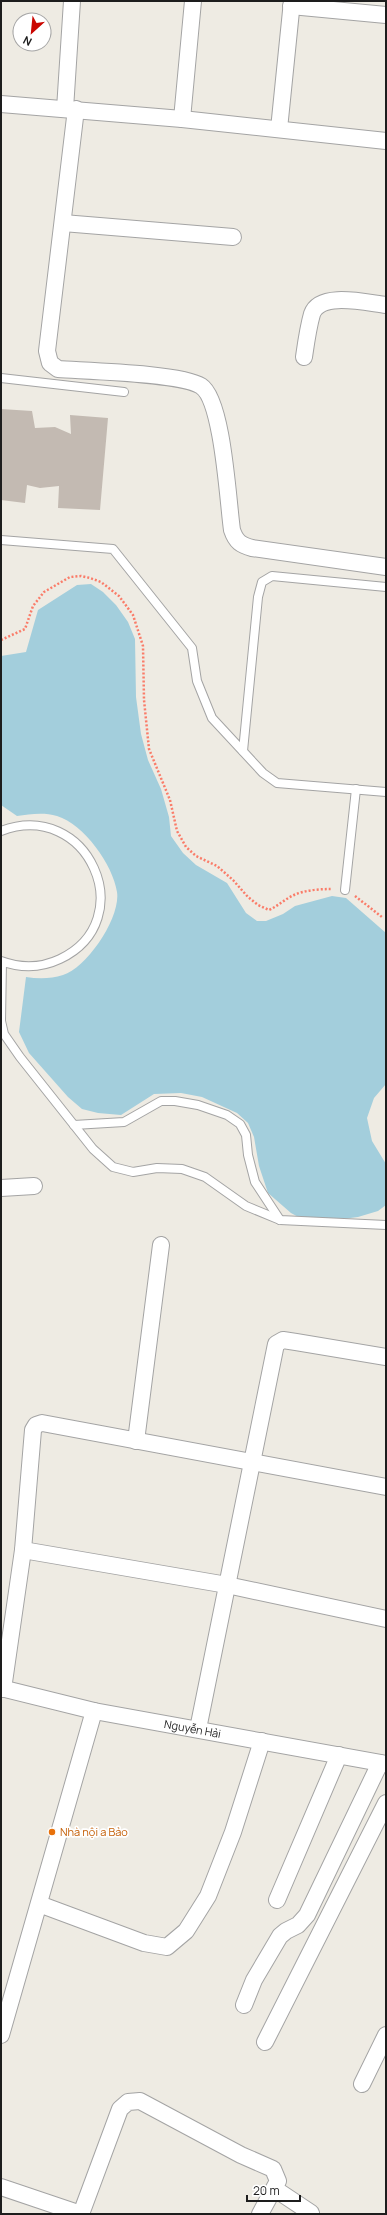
<svg xmlns="http://www.w3.org/2000/svg" width="387" height="2215" font-family="Manrope,sans-serif">
  <rect width="100%" height="100%" fill="#eeebe3"/>
  <path fill="#a3cedc" d="M91 584 103 592 116 605 128 622 135 639 136 697 141 734 148 760 161 789 169 817 171 836 183 853 196 865 227 883 246 913 257 921H266L283 914 295 906 332 896 346 898 386 933V1084L374 1098 367 1118 372 1141 386 1164V1205L378 1211 358 1217 335 1220 302 1219 291 1213 268 1193 259 1166 254 1137 248 1123 237 1113 202 1097 181 1093 154 1094 121 1115 98 1113 82 1109 68 1097 29 1053 19 1032 26 977C38 979 51 979 63 975 87 968 121 917 117 892 113 865 84 824 57 816 44 812 30 814 17 816L1 805V656L26 652 38 610 77 585Z"/>
  <polygon fill="#c3bab2" points="1,409 32,411 35,428 55,427 71,434 70,415 108,418 100,510 58,508 59,486 40,488 27,485 25,503 1,500"/>
  <g fill="none" stroke-linecap="round" stroke-linejoin="round">
    <defs>
      <g id="lane">
        <polyline points="1,378 124,392"/>
        <polyline points="1,540 113,549 192,648 197,681 212,718 263,773 277,783 386,792"/>
        <polyline points="243,751 258,597 262,582 272,576 386,587"/>
        <path d="M1 831C88 798 142 920 60 959 41 968 20 968 1 961"/>
        <polyline points="345,890 356,789"/>
        <polyline points="2,962 1,1021 4,1034 20,1057 93,1149 113,1167 133,1172 157,1168 182,1169 205,1177 246,1206 280,1220 386,1225"/>
        <polyline points="74,1125 124,1122 161,1101 175,1101 198,1105 227,1115 240,1124 246,1135 248,1155 255,1182 280,1220"/>
      </g>
      <g id="street">
        <polyline points="291,6 386,15"/>
        <polyline points="1,104 182,119 386,141"/>
        <polyline points="65,109 72,1"/>
        <path d="M76 109 47 351 50 363 58 369C86 371 181 373 201 386 223 400 228 503 232 530 236 542 241 545 252 548L386 567"/>
        <polyline points="182,119 193,1"/>
        <polyline points="279,129 292,1"/>
        <polyline points="63,223 233,237"/>
        <path d="M304 357C306 343 308 328 312 314 320 291 367 303 386 305"/>
        <polyline points="1,1188 34,1186"/>
        <polyline points="136,1441 161,1245"/>
        <polyline points="23,1550 227,1585 386,1619"/>
        <path id="s1" d="M1 1688 94 1711 386 1764"/>
        <polyline points="3,1689 23,1550 33,1430 36,1425 42,1423 386,1487"/>
        <polyline points="198,1729 276,1344 283,1340 296,1342 386,1357"/>
        <polyline points="277,1900 339,1755"/>
        <polyline points="39,1904 144,1943 167,1947 186,1931 208,1896 233,1832 262,1741"/>
        <polyline points="244,2005 254,1980 280,1936 286,1931 298,1925 307,1915 380,1763"/>
        <polyline points="1,2035 94,1711"/>
        <polyline points="265,2042 386,1803"/>
        <polyline points="362,2084 386,2035"/>
        <polyline points="1,2187 81,2214"/>
        <polyline points="275,2189 311,2213"/>
        <polyline points="81,2214 120,2109 128,2102 140,2101 241,2155 273,2169 278,2181 260,2214"/>
      </g>
    </defs>
    <use href="#lane" stroke="#a4a4a4" stroke-width="10"/>
    <use href="#street" stroke="#a4a4a4" stroke-width="18"/>
    <g stroke="#fa7c69" stroke-width="2.5" stroke-dasharray="2 2" stroke-linecap="butt">
      <path d="M1 640 25 629 33 606 44 592 70 577 81 576 90 578 101 582 119 596 133 615 143 646 144 700 149 749 170 800 177 831 186 847 196 856 217 866 233 880 248 897 258 905 269 910C278 906 285 899 294 895 305 890 320 889 332 889"/>
      <polyline points="355,896 382,917"/>
    </g>
    <use href="#lane" stroke="#fff" stroke-width="8"/>
    <use href="#street" stroke="#fff" stroke-width="16"/>
  </g>
  <circle fill="#e8710a" stroke="#fff" stroke-width="1.5" cx="52" cy="1832" r="4"/>
  <g text-anchor="middle" stroke-width="3.5" stroke-linejoin="round" paint-order="stroke">
    <g font-size="11" fill="#1d1d1d" stroke="#fff">
      <text dy="4" stroke="none"><textPath href="#s1" startOffset="196">Nguyễn Hải</textPath></text>
    </g>
    <g font-size="11" fill="#c56008" stroke="#fff" text-anchor="start">
      <text x="60" y="1836">Nhà nội a Bảo</text>
    </g>
  </g>
  <rect width="387" height="2215" fill="none" stroke="#1d1d1d" stroke-width="4"/>
  <g transform="translate(32 32) rotate(207)"><circle r="19" fill="#ffffff" stroke="#a5a5a5"/>
  <path d="M0-3L7 15L0 10L-7 15Z" fill="#ca0600"/>
  <text y="-6" font-size="11" font-weight="bold" text-anchor="middle" fill="#1d1d1d">N</text>
  </g>
  <path d="M247 2195v6h53v-6" fill="none" stroke="#1d1d1d" stroke-width="2"/>
  <text x="253" y="2195" font-size="12" fill="#1d1d1d" stroke="#ffffff" stroke-width="3" paint-order="stroke">20 m</text>
</svg>
